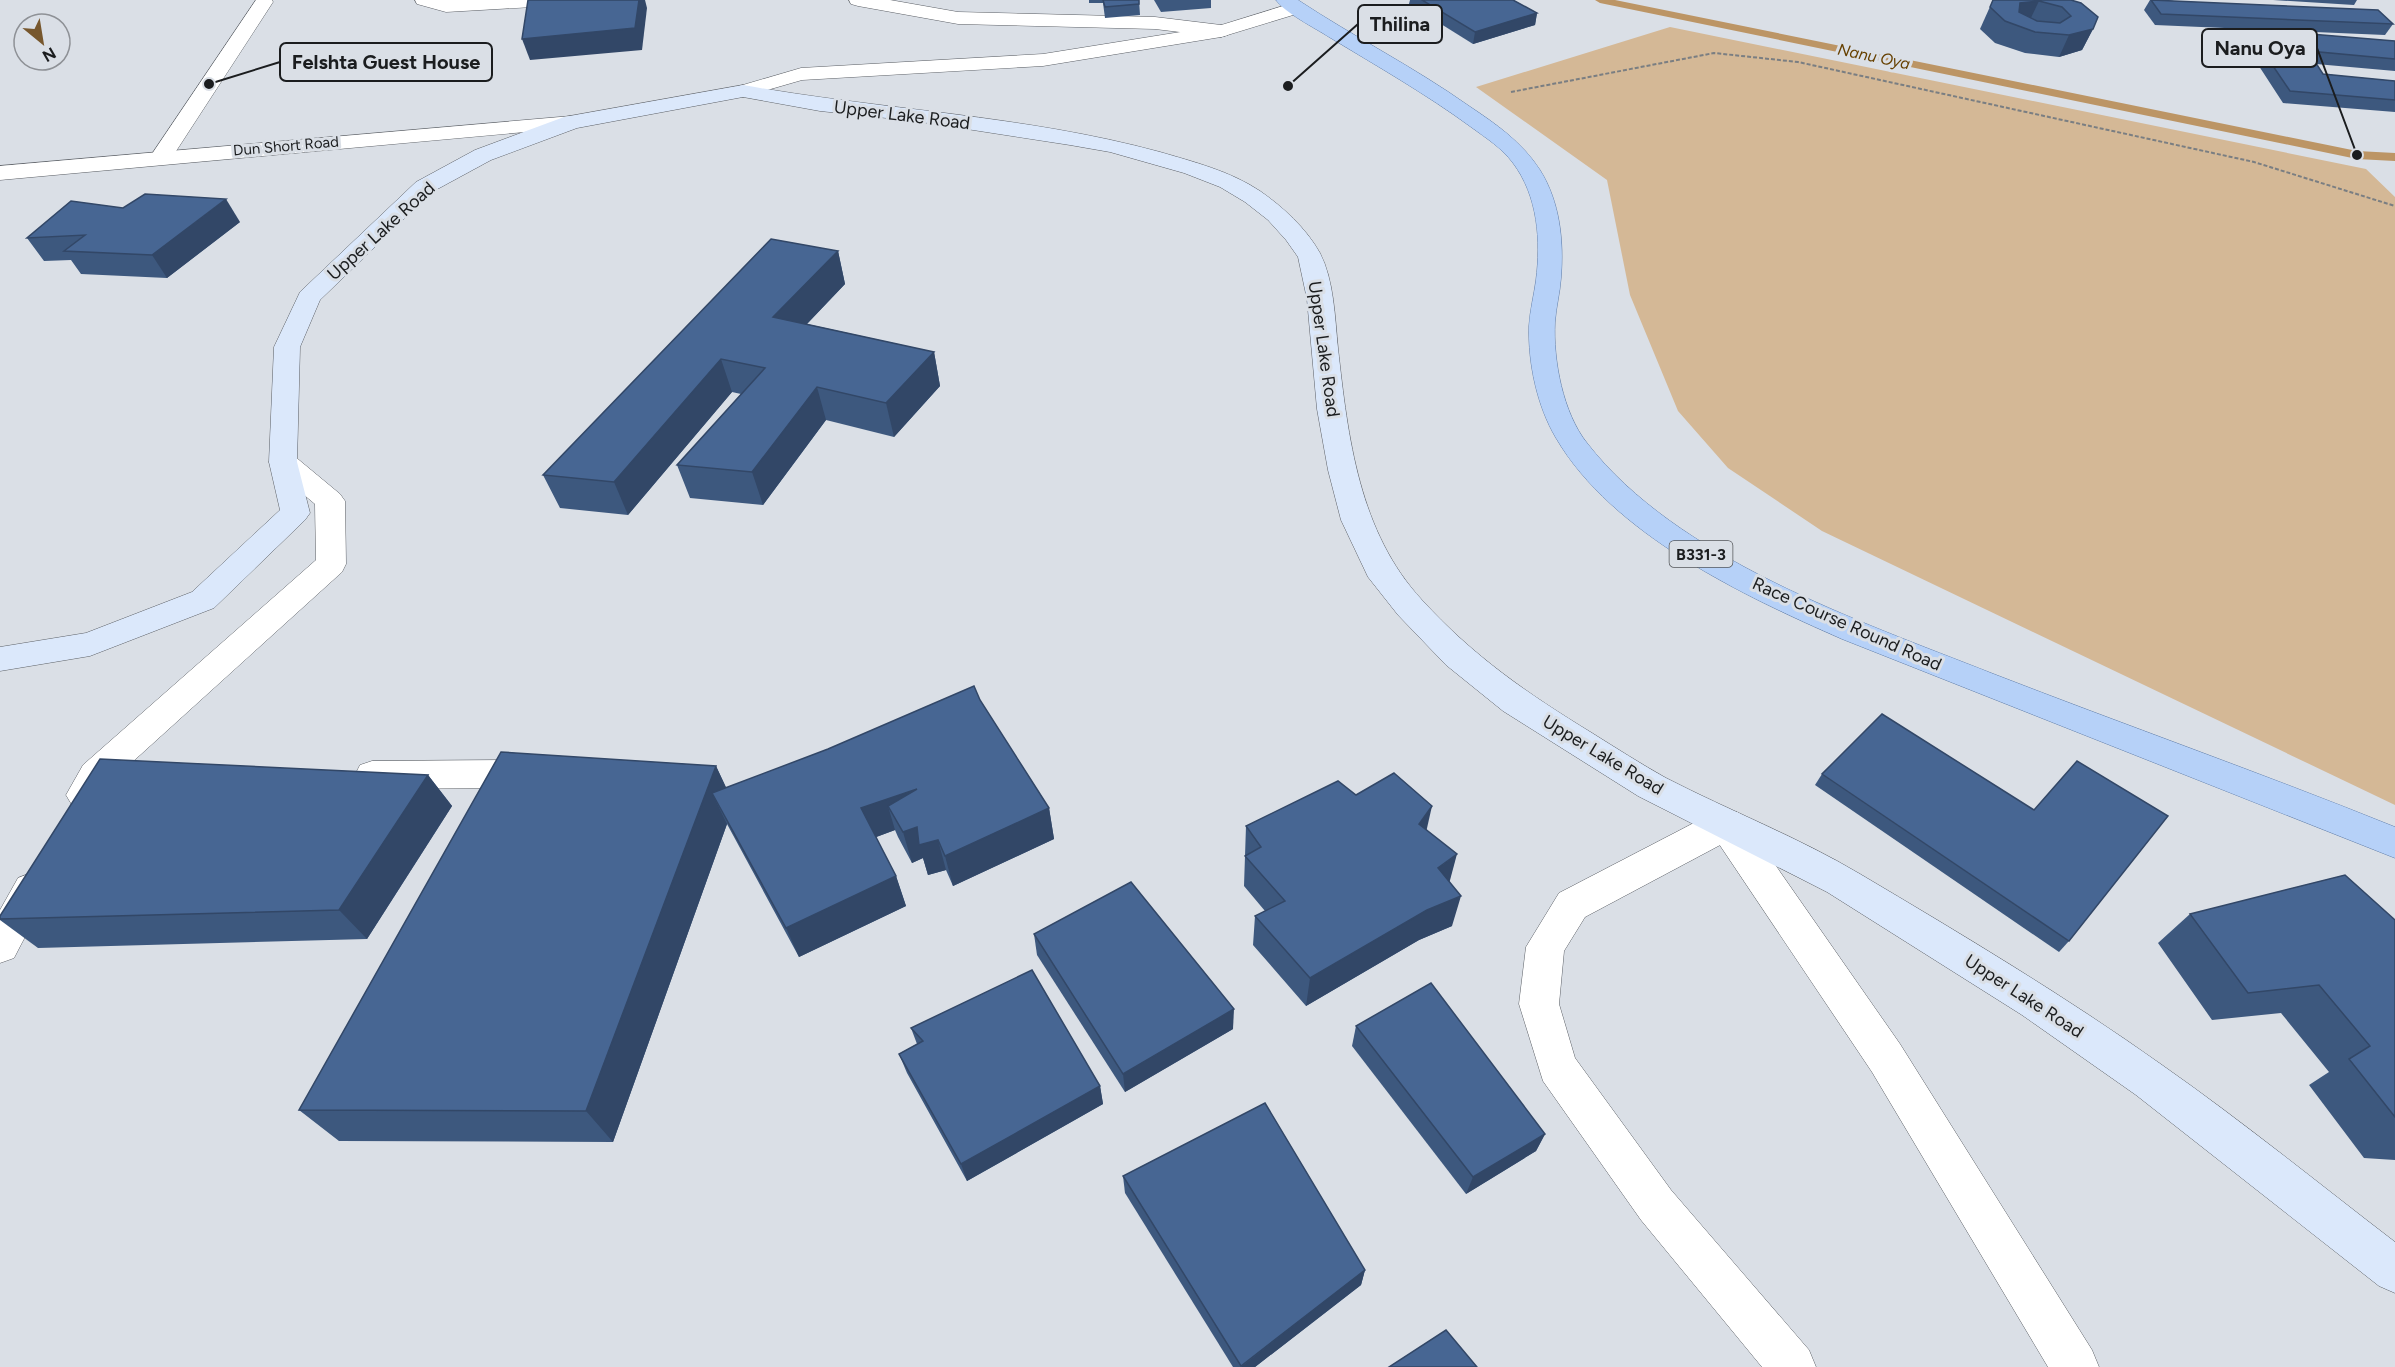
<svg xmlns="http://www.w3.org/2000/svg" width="2395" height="1367" font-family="Figtree,sans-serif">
  <rect width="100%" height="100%" fill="#dadfe6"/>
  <polygon fill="#d4b896" points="1670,27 2366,169 2395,197 2395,805 1822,531 1728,468 1678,411 1630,295 1607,180 1476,87"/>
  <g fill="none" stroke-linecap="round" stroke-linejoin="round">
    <polygon fill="#bc9565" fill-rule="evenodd" points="1595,0 1615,0 2357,151 2395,153 2395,161 2357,159 1600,3"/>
    <defs>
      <g id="lane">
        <polygon points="256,0 272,0 273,2 169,162 161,164 153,162 150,157"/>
        <polygon points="415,0 559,0 557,4 550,6 446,12 417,4"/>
        <polygon points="849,0 890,0 958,12 1155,17 1221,25 1228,27 1231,31 1228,35 1221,37 1155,29 958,24 858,6 851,4"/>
        <polygon points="511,760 523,764 528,774 523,784 511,788 372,789 360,785 355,775 360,765 372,761"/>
        <polygon points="1726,809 1739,813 1744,824 1739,835 1585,917 1564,951 1559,1004 1575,1058 1671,1190 1809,1350 1816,1367 1762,1367 1641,1220 1543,1081 1519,1004 1526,947 1559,893 1713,813"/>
      </g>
      <g id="street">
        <polygon points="1296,2 1303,4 1306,8 1303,12 1221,37 1043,66 802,80 743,97 736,95 733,91 736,87 801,68 1043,54 1218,26"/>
        <polygon points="572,116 580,117 583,122 580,127 0,180 0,166"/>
        <polygon points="283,453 293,455 340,494 345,501 346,564 342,572 107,785 96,805 84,809 72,805 66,795 83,765 316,560 315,504 273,469 269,462 273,455"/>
        <polygon points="1726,809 1739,813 1900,1044 2092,1350 2099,1367 2048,1367 1872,1072 1713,835 1708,824 1713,813"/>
        <polygon points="31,873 44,878 50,889 14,958 0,963 0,910 18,878"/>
      </g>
      <path id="secondary" d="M743 85C881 110 1024 115 1160 152 1194 162 1230 171 1260 191 1283 207 1306 228 1320 253 1334 280 1335 318 1338 348 1348 438 1359 532 1422 600 1473 656 1528 694 1592 733 1616 748 1641 764 1666 778 1730 811 1798 837 1860 874 1963 935 2065 996 2162 1065 2242 1121 2318 1183 2395 1242V1293L2379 1286 2136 1095 2022 1015 1827 892 1638 796 1503 711 1446 665 1398 615 1368 577 1341 520 1328 470 1317 409 1307 299 1298 257 1286 240 1268 220 1245 202 1220 187 1184 173 1110 152 1070 145 915 121 820 111 743 97 577 128 491 160 432 192 320 300 300 347 297 462 310 513 305 520 214 608 90 656 0 671V647L86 633 192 592 280 510 269 462 274 347 300 292 416 182 475 150 564 117Z"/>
      <path id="primary" d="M1276 0H1298C1354 37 1414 67 1469 106 1496 124 1522 142 1540 170 1560 202 1564 241 1561 278 1560 293 1556 307 1555 322 1553 360 1563 413 1587 443 1677 559 1859 621 1991 673 2125 725 2261 773 2395 827V858L1842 639C1744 596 1612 534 1556 438 1537 406 1528 363 1529 326 1530 310 1534 295 1536 280 1541 241 1538 196 1513 163 1502 148 1486 138 1471 127 1426 94 1377 66 1329 37 1315 28 1285 13 1276 0Z"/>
    </defs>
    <use href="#lane" stroke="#5c6066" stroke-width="1"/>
    <use href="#street" stroke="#5c6066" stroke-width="1"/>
    <use href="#secondary" stroke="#5c6066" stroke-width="1"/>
    <use href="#primary" stroke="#617ea9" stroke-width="1"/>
    <polyline stroke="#7a7e82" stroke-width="2" stroke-dasharray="4 2" stroke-linecap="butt" points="1511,92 1714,53 1798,62 2254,162 2395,206"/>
    <use href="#lane" fill="#fff" fill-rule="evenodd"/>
    <use href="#street" fill="#fff" fill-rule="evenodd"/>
    <use href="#secondary" fill="#dbe8fb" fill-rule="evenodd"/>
    <use href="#primary" fill="#b6d1f8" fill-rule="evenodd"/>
  </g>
  <g fill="#3d587e">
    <polygon points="1089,0 1139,0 1140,15 1105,18 1103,3 1089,3"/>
    <polygon points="1154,0 1211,0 1211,8 1161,12"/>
    <polygon points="1410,0 1513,0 1537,13 1535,25 1473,44 1409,4"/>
    <polygon points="1993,0 2071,0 2093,29 2082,50 2059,57 2025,53 1995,43 1980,29"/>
    <polygon points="2150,0 2165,0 2393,24 2385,35 2155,25 2144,10"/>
    <polygon points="2273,0 2357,0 2354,5"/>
    <polygon points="2248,29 2395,41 2395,71 2316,64 2323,74 2395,81 2395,112 2283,103 2242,40"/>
    <polygon points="240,222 167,278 81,274 71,260 44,261 27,238"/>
    <polygon points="838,251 845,284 807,324 934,352 940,386 894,437 826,420 763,505 690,498 677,465 741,394 732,392 628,515 560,508 543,475"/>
    <polygon points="980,700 1049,808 1054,839 953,886 946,870 928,875 923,858 912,863 898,837 895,830 876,837 896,876 906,906 799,957 727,824 613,1142 339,1141 299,1110 716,766 726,788"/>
    <polygon points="1822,774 2069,941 2059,952 1815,785"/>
    <polygon points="428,775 452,806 367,939 38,948 0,920 0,916"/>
    <polygon points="1356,795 1426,830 1449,882 1452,926 1419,940 1306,1006 1253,945 1255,916 1265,911 1244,886 1246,826"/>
    <polygon points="2190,914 2395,920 2395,1160 2364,1158 2309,1085 2329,1072 2281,1013 2212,1020 2158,943"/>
    <polygon points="1034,934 1233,1029 1125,1092 1037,955"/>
    <polygon points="1356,1026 1545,1134 1536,1151 1466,1194 1352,1046"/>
    <polygon points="911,1028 1100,1086 1103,1104 967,1181 907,1073 899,1054 917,1044"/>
    <polygon points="1123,1176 1365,1270 1361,1285 1255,1367 1233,1367 1125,1193"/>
  </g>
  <g fill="#324767">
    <polygon points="639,0 645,0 647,8 642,50 530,60 522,39"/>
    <polygon points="2039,1 2029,22 2013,24 2020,3"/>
    <polygon points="1537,13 1535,25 1473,44 1475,32"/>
    <polygon points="2093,29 2082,50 2059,57 2069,35"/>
    <polygon points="226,199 240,222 167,278 152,255"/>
    <polygon points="838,251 845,284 782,350 773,317"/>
    <polygon points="934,352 940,386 894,437 886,403"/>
    <polygon points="721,359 732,392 628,515 614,482"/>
    <polygon points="817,387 826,420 763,505 752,472"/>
    <polygon points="716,766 734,804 712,793 727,824 613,1142 586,1111"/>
    <polygon points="428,775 452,806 367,939 339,910"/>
    <polygon points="917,789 888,806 895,830 871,839 861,808"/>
    <polygon points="1432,806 1425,837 1419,824"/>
    <polygon points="1049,808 1054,839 953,886 945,856"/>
    <polygon points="917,827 938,840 946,870 928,875 923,858 912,863 903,832"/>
    <polygon points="1457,854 1449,884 1438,868"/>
    <polygon points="896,876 906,906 799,957 786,928"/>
    <polygon points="1461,896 1452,926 1419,940 1306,1006 1310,978 1427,910"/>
    <polygon points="1234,1009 1233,1029 1125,1092 1123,1074"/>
    <polygon points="1100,1086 1103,1104 967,1181 961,1164"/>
    <polygon points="1545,1134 1536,1151 1466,1194 1473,1177"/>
    <polygon points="1365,1270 1361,1285 1255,1367 1241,1367"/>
  </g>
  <g fill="#476693" stroke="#324767" stroke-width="1.5" fill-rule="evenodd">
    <polygon points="528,0 639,0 635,28 522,39"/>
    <polygon points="1103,0 1139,0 1139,4 1105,7"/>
    <polygon points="1422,0 1513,0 1537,13 1475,32"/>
    <path d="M1993 0H2071L2081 3 2098 17 2093 29 2069 35 2035 32 2005 21 1990 7ZM2039 1 2062 7 2071 16 2060 23 2037 21 2019 12 2020 3Z"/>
    <polygon points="2151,0 2378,10 2393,24 2161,14"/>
    <polygon points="2248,29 2395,41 2395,59 2308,51 2323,74 2395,81 2395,100 2290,91"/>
    <polygon points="145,194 226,199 152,255 64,251 85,235 27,238 71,201 123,208"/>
    <polygon points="771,239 838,251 773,317 934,352 886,403 817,387 752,472 677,465 765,368 721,359 614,482 543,475"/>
    <polygon points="974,686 980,700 1049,808 945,856 938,840 919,845 917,827 903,832 888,806 917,789 861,808 896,876 786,928 712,793 828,749"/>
    <polygon points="1882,714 2034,810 2077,761 2168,816 2069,941 1822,774"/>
    <polygon points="501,752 716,766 586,1111 299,1110"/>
    <polygon points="100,759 428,775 339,910 0,919 0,916"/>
    <polygon points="1394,773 1432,806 1419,824 1457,854 1438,868 1461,896 1427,910 1310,978 1255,916 1285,901 1245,856 1261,847 1246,826 1338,781 1356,795"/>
    <polygon points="2345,875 2395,920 2395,1117 2349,1059 2370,1046 2319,985 2248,993 2190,914"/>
    <polygon points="1131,882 1234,1009 1123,1074 1034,934"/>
    <polygon points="1032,970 1100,1086 961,1164 899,1054 923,1041 911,1028"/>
    <polygon points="1431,983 1545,1134 1473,1177 1356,1026"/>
    <polygon points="1265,1103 1365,1270 1241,1366 1123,1176"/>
    <polygon points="1446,1330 1477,1367 1389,1367"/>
  </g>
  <g text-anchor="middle" stroke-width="6" stroke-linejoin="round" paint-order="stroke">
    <g font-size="15" fill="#1b1d1f" stroke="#dadfe6">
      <text transform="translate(286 146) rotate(-5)" y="5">Dun Short Road</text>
    </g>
    <g font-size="16" font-style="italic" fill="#664000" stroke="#dadfe6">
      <text transform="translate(1874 56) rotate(12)" y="6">Nanu Oya</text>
    </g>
    <rect fill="#dadfe6" stroke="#54575b" stroke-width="1.5" x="1669.5" y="541" width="63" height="26" rx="4.5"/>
    <g font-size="16" font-weight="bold" fill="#1b1d1f">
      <text x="1701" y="560">B331-3</text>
    </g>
    <g font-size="18" fill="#1b1d1f" stroke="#dadfe6">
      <text transform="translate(902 115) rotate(7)" y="6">Upper Lake Road</text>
      <text transform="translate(381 231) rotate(-42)" y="6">Upper Lake Road</text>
      <text transform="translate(1324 349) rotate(82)" y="6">Upper Lake Road</text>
      <text transform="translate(1847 624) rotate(24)" y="6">Race Course Round Road</text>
      <text transform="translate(1603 755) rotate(31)" y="6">Upper Lake Road</text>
      <text transform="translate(2024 996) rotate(33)" y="6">Upper Lake Road</text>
    </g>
  </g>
  <path fill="none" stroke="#1b1d1f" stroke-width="2" d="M1288 86L1358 24M2357 155L2317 48M209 84L280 62"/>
  <g fill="#1b1d1f" stroke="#dadfe6" stroke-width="2">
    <circle cx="1288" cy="86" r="6"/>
    <circle cx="2357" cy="155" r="6"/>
    <circle cx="209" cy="84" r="6"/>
  </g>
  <g fill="#dadfe6" stroke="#1b1d1f" stroke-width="2">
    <rect x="1358" y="5" width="84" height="38" rx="6"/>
    <rect x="2202" y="29" width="115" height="38" rx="6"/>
    <rect x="280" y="43" width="212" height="38" rx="6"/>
  </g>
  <g font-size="20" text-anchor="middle" font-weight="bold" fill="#1b1d1f">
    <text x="1400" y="31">Thilina</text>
    <text x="2260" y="55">Nanu Oya</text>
    <text x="386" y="69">Felshta Guest House</text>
  </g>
  <g transform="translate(42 42) rotate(150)"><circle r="28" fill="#dadfe6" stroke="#8e9196" stroke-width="1.5"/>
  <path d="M0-4.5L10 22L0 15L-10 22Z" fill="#77572d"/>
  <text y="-9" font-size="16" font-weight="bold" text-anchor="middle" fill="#1b1d1f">N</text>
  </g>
</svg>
